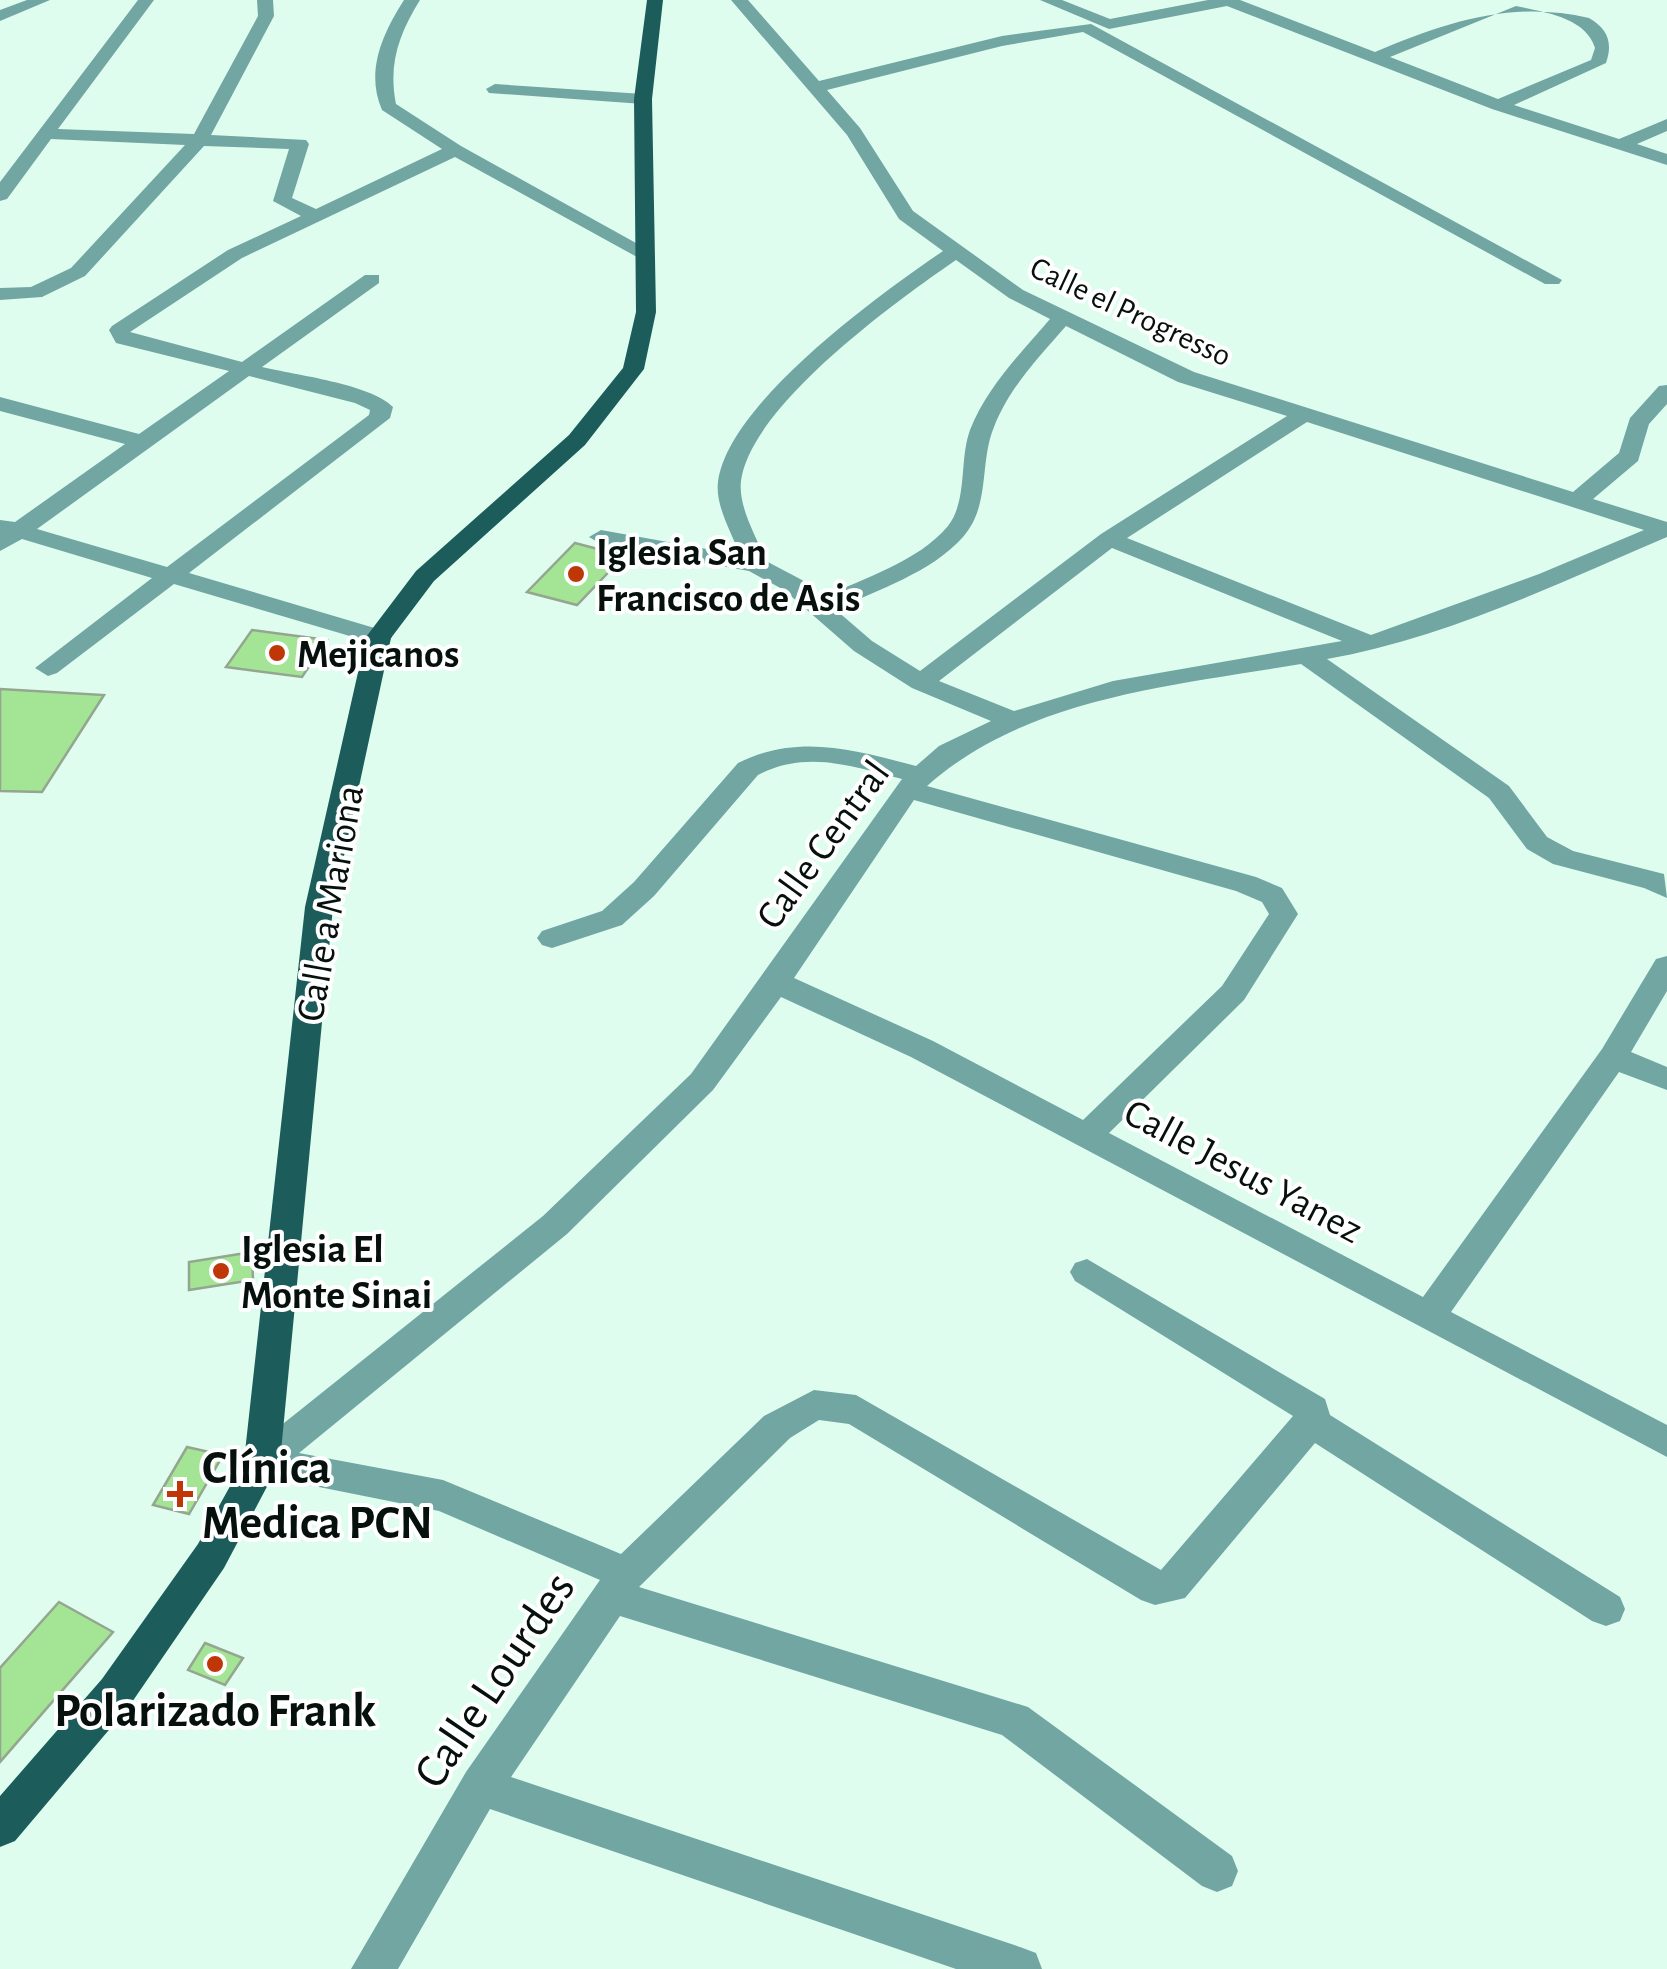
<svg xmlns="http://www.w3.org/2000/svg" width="1667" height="1969" font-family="'Alegreya Sans',sans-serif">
  <rect width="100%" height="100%" fill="#dffdef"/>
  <g fill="#a4e595" stroke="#94a590" stroke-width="2.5">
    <polygon points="575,543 624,556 577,605 527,592"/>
    <polygon points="252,630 327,640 302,677 226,667"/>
    <polygon points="0,689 104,695 42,792 0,791"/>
    <polygon points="252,1252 253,1280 189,1290 189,1262"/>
    <polygon points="187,1447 223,1455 189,1514 153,1505"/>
    <polygon points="59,1602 113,1632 0,1762 0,1668"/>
    <polygon points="205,1643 243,1658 225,1685 188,1670"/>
  </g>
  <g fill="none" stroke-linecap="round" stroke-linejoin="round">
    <g fill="#71a6a3" fill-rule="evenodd">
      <polygon points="27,0 50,0 0,21 0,10"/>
      <path d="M138 0H154L58 129 194 134 258 16 257 0H273L274 16 211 135 306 140 309 144 292 198 316 209 442 149 382 110C365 71 383 33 404 0H420C399 34 388 64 396 104L461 146 654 253 651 257H637L455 157 242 258 130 332 242 362 365 275H379V283L262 367C295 375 371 384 393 407L390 418 189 573 388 632 392 637 388 642H370L174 584 57 673 48 676 35 668 152 578 22 539 0 551V520L15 522 125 444 0 411V397L139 434 229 371 116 343 109 330 112 326 228 250 301 216 273 201 289 149 204 146 85 276 42 297 0 300V288L31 287 71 268 185 145 51 139 7 199 0 201V182ZM249 376 355 403 370 410 369 415 167 567 37 529Z"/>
      <path d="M731 0H748L819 81 1002 36 1091 24 1562 280 1559 284H1545L1083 32 1002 46 827 90 860 128 913 211 1023 290 1194 372 1573 492 1619 453 1630 418 1659 386 1667 385V404L1649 424 1638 461 1593 499 1667 522V537C1560 583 1442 639 1327 659L1509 786 1547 837 1573 851 1664 874 1667 898 1644 888 1553 864 1527 849 1489 798 1301 664C1173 686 1027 697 927 786L1256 877 1282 888 1298 914 1244 1000 1109 1133 1423 1297 1602 1049 1656 959 1667 956V991L1631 1052 1667 1067V1090L1619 1072 1451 1312 1667 1425V1457L911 1057 781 997 713 1090 567 1234 299 1453 443 1480 621 1554 764 1416 814 1390 856 1395 1161 1570 1293 1416 1075 1281 1070 1272 1075 1263 1087 1259 1325 1399 1330 1415 1620 1597 1625 1609 1620 1621 1606 1626 1592 1621 1315 1443 1185 1598 1155 1605 1141 1600 849 1424 819 1420 790 1438 639 1587 1028 1707 1232 1856 1238 1871 1232 1886 1217 1892 1202 1886 1002 1735 620 1616 511 1777 1020 1947 1036 1953 1042 1969H956L490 1809 398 1969H351L466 1772 600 1580 439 1511 249 1473 244 1462 249 1451 543 1216 691 1074 902 779C853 766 805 750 758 775L654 896 622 925 552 948 542 945 537 938 542 931 602 911 634 882 738 763C798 733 855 750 916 766L939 746 991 721 912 688 854 651 784 590 749 571 601 544 589 537 601 530 740 555C732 533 715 506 718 482 728 403 880 294 943 251L899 219 847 135ZM956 260 1009 298 1050 319C1021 353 987 387 970 430 959 460 968 500 948 526 918 562 863 578 822 598L802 580 766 561C757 537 738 508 741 481 751 406 895 302 956 260ZM1066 326 1178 382 1287 416 1101 534 920 671 872 641 836 610C878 589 931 573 963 537 991 505 979 463 994 427 1009 388 1039 357 1066 326ZM1307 422 1644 530 1539 574 1371 635 1127 538ZM1112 548 1342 641 1113 681 1014 711 939 681ZM914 800 1236 891 1262 902 1269 914 1222 986 1083 1120 933 1041 794 978Z"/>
      <path d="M1040 0H1062L1110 19 1208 0H1240L1375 52C1447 22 1512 0 1589 18 1608 29 1613 43 1606 63L1514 105 1619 139 1667 119V131L1637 144 1667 154V165L1492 109 1227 6 1109 29ZM1516 6C1543 12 1586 17 1595 48L1591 60 1498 99 1390 57Z"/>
      <polygon points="495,84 643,94 652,99 643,104 489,93 486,89"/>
    </g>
    <polygon fill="#1c5d5b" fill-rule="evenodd" points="647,0 663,0 652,99 656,312 644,369 585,445 434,581 391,638 333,907 280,1462 224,1568 130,1705 15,1841 0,1847 0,1796 102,1679 198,1544 244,1461 305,907 366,637 416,571 569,435 623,368 636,312 634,99"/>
  </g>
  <g fill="#bf3607" stroke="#fff" stroke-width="4">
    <circle cx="576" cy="574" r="10"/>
    <circle cx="277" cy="653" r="10"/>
    <circle cx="221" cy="1271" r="10"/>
    <path d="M175 1479h10v10h10v10h-10v10h-10v-10h-10v-10h10z"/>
    <circle cx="215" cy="1664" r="10"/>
  </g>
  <g text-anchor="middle" stroke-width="8" stroke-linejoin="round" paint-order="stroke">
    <g font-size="32" fill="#06100c" stroke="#fff">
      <text transform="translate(1131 311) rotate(25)" y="11">Calle el Progresso</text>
    </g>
    <g font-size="40" font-weight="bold" fill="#06100c" stroke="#fff" text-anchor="start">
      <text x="596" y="565">Iglesia San<tspan x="596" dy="46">Francisco de Asis</tspan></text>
      <text x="297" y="667">Mejicanos</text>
      <text x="241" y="1262">Iglesia El<tspan x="241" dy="46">Monte Sinai</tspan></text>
    </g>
    <g font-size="40" fill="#06100c" stroke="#fff">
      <text transform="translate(822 844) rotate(-54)" y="14">Calle Central</text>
      <text transform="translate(329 903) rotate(-80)" y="14">Calle a Mariona</text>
      <text transform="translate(1244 1170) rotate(28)" y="14">Calle Jesus Yanez</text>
    </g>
    <g font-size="48" font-weight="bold" fill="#06100c" stroke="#fff" text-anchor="start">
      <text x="202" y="1483">Clínica<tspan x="202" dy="55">Medica PCN</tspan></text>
      <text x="215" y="1726" text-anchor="middle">Polarizado Frank</text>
    </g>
    <g font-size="48" fill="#06100c" stroke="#fff">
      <text transform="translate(493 1679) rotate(-56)" y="17">Calle Lourdes</text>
    </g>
  </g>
</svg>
